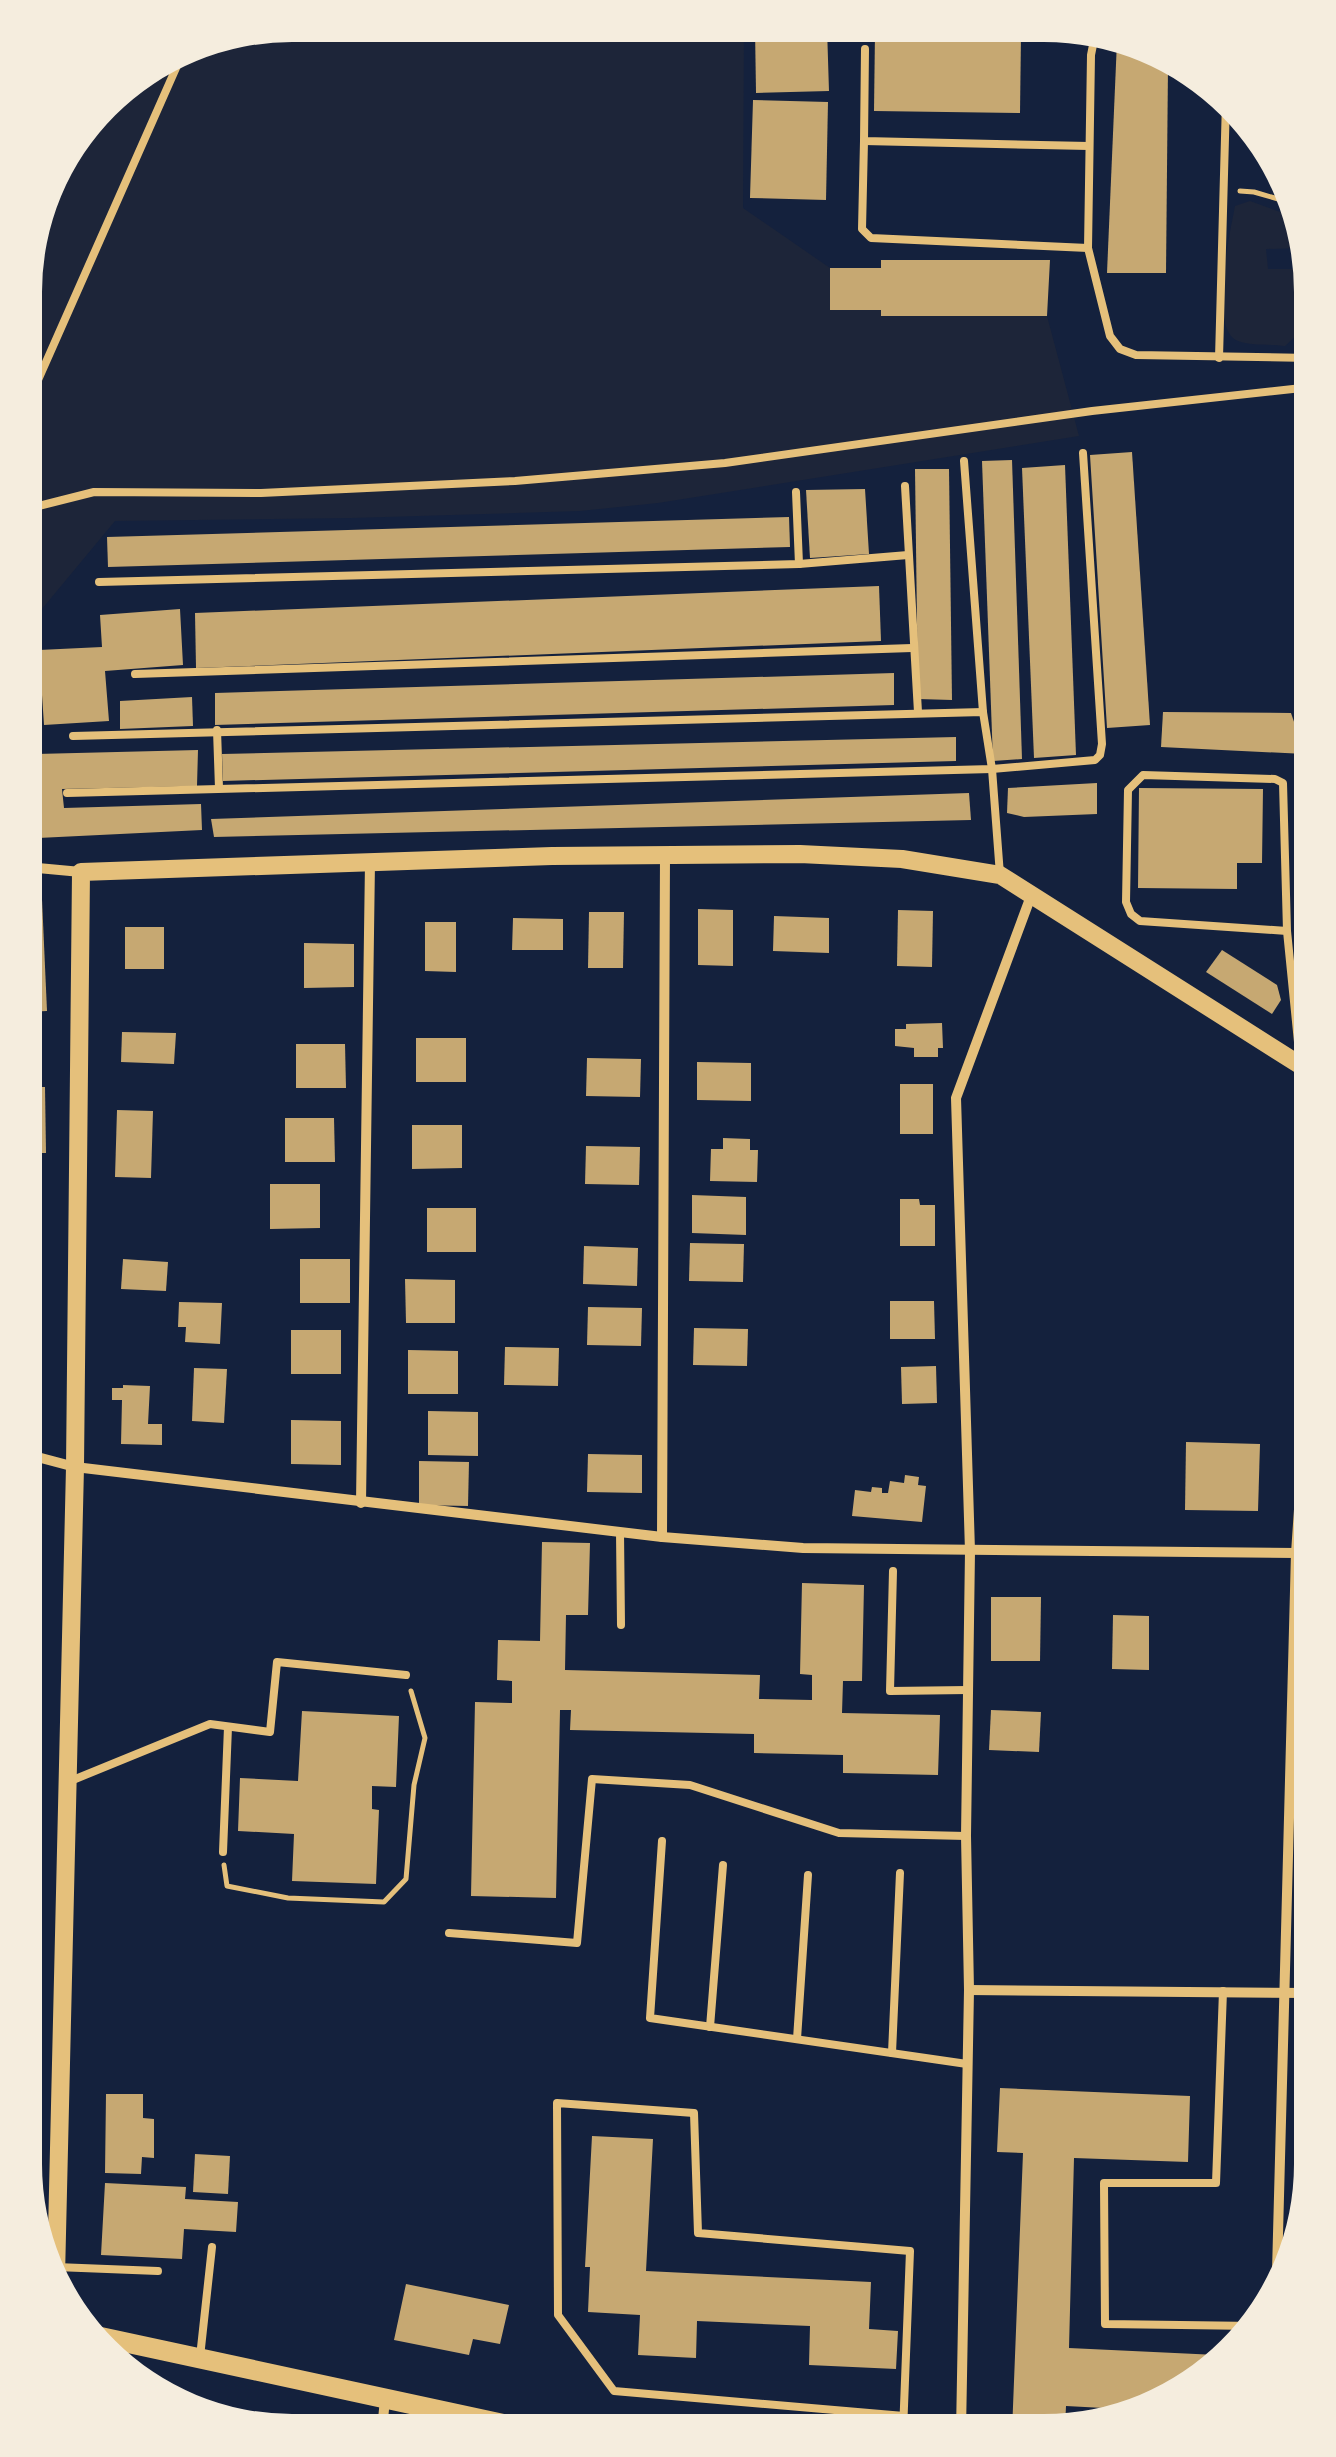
<svg xmlns="http://www.w3.org/2000/svg" width="1336" height="2457" font-family="'Noto Sans',sans-serif">
  <rect width="100%" height="100%" fill="#14213d"/>
  <g fill="#1d2539">
    <polygon points="293,25 744,28 743,208 830,268 830,310 881,310 882,316 1047,316 1079,436 658,503 580,511 352,518 115,521 27,627 27,258 53,174 116,92 191,45"/>
    <path d="M1250 201 1299 219 1304 248 1266 249 1268 269H1307L1309 324 1285 346C1271 344 1251 346 1238 341 1208 330 1230 233 1235 206Z"/>
  </g>
  <g fill="#c6a872">
    <polygon points="755,28 827,28 829,91 756,93"/>
    <polygon points="875,32 1021,34 1020,113 874,111"/>
    <polygon points="1117,41 1168,66 1166,273 1107,273"/>
    <polygon points="753,100 828,102 826,200 750,198"/>
    <polygon points="881,260 1050,260 1047,316 881,316 881,310 830,310 830,268 881,268"/>
    <polygon points="1132,452 1150,725 1107,728 1090,455"/>
    <polygon points="1012,460 1022,759 993,761 982,461"/>
    <polygon points="1065,465 1076,755 1034,758 1022,468"/>
    <polygon points="915,469 949,469 952,700 918,699"/>
    <polygon points="865,489 869,554 810,558 806,490"/>
    <polygon points="789,517 790,547 108,567 107,537"/>
    <polygon points="879,586 881,641 196,668 195,613"/>
    <polygon points="180,609 183,665 105,671 109,721 44,725 39,650 102,647 100,615"/>
    <polygon points="894,673 894,705 215,725 215,693"/>
    <polygon points="192,697 193,726 120,729 120,701"/>
    <polygon points="1163,712 1291,713 1305,754 1161,747"/>
    <polygon points="956,737 956,761 223,781 222,754"/>
    <polygon points="198,750 197,786 62,789 64,808 201,804 202,830 38,838 41,789 36,754"/>
    <polygon points="1097,783 1097,814 1024,817 1007,813 1008,788"/>
    <polygon points="1139,788 1263,789 1262,863 1237,863 1237,889 1138,888"/>
    <polygon points="969,793 971,820 214,837 211,819"/>
    <polygon points="41,877 47,1011 26,1012 27,878"/>
    <polygon points="698,909 733,910 733,966 698,965"/>
    <polygon points="898,910 933,911 932,967 897,966"/>
    <polygon points="589,912 624,912 623,968 588,968"/>
    <polygon points="774,916 829,918 829,953 773,951"/>
    <polygon points="513,918 563,919 563,950 512,950"/>
    <polygon points="425,922 456,922 456,972 425,971"/>
    <rect x="125" y="927" width="39" height="42"/>
    <polygon points="304,943 354,944 354,987 304,988"/>
    <polygon points="1222,950 1277,985 1281,1000 1272,1014 1206,972"/>
    <polygon points="942,1023 943,1048 938,1048 938,1057 914,1057 914,1048 895,1046 895,1029 906,1029 906,1024"/>
    <polygon points="122,1032 176,1033 174,1064 121,1062"/>
    <rect x="416" y="1038" width="50" height="44"/>
    <polygon points="296,1044 345,1044 346,1088 296,1088"/>
    <polygon points="587,1058 641,1059 640,1097 586,1096"/>
    <polygon points="697,1062 751,1063 751,1101 697,1100"/>
    <rect x="900" y="1084" width="33" height="50"/>
    <polygon points="26,1087 45,1087 46,1153 26,1153"/>
    <polygon points="117,1110 153,1111 151,1178 115,1177"/>
    <polygon points="285,1118 334,1118 335,1162 285,1162"/>
    <polygon points="412,1125 462,1125 462,1168 412,1169"/>
    <polygon points="723,1138 750,1139 750,1150 758,1150 757,1182 710,1181 711,1149 723,1149"/>
    <polygon points="586,1146 640,1147 639,1185 585,1184"/>
    <polygon points="270,1184 320,1184 320,1228 270,1229"/>
    <polygon points="692,1195 746,1197 746,1235 692,1233"/>
    <polygon points="900,1199 919,1199 920,1205 935,1205 935,1246 900,1246"/>
    <rect x="427" y="1208" width="49" height="44"/>
    <polygon points="690,1243 744,1244 743,1282 689,1281"/>
    <polygon points="584,1246 638,1248 637,1286 583,1284"/>
    <polygon points="123,1259 168,1262 166,1291 121,1289"/>
    <rect x="300" y="1259" width="50" height="44"/>
    <polygon points="26,1260 42,1260 41,1289 26,1289"/>
    <polygon points="405,1279 455,1280 455,1323 406,1323"/>
    <polygon points="890,1301 934,1301 935,1339 890,1339"/>
    <polygon points="179,1302 222,1303 220,1344 185,1342 186,1327 178,1327"/>
    <polygon points="588,1307 642,1308 641,1346 587,1345"/>
    <polygon points="694,1328 748,1329 747,1366 693,1365"/>
    <rect x="291" y="1330" width="50" height="44"/>
    <polygon points="505,1347 559,1348 558,1386 504,1385"/>
    <polygon points="408,1350 458,1351 458,1394 408,1394"/>
    <polygon points="936,1366 937,1403 902,1404 901,1367"/>
    <polygon points="194,1368 227,1369 224,1423 192,1421"/>
    <polygon points="123,1385 150,1386 148,1424 162,1424 162,1445 121,1444 122,1400 112,1400 112,1388 123,1388"/>
    <polygon points="428,1411 478,1412 478,1456 428,1455"/>
    <polygon points="291,1420 341,1421 341,1465 291,1464"/>
    <polygon points="1186,1442 1260,1444 1258,1511 1185,1510"/>
    <polygon points="588,1454 642,1455 642,1493 587,1492"/>
    <polygon points="419,1461 469,1462 468,1506 419,1505"/>
    <polygon points="905,1475 919,1477 918,1485 926,1486 922,1522 852,1516 855,1490 871,1492 872,1487 882,1488 882,1493 888,1493 890,1481 904,1483"/>
    <polygon points="542,1542 590,1543 588,1615 566,1615 565,1670 760,1675 759,1699 812,1700 812,1675 800,1674 802,1583 864,1585 862,1681 843,1681 842,1713 940,1715 938,1775 843,1773 843,1755 754,1753 754,1734 570,1730 571,1710 560,1710 556,1898 471,1896 475,1702 512,1703 512,1681 497,1680 498,1640 540,1641"/>
    <polygon points="26,1565 34,1566 32,1594 26,1594"/>
    <polygon points="991,1597 1041,1597 1040,1661 991,1661"/>
    <polygon points="1113,1615 1149,1616 1149,1670 1112,1669"/>
    <polygon points="991,1710 1041,1712 1039,1752 989,1750"/>
    <polygon points="302,1711 399,1716 396,1787 372,1786 372,1809 379,1810 376,1884 292,1881 294,1834 238,1831 240,1778 298,1781"/>
    <polygon points="1000,2088 1190,2096 1188,2162 1074,2158 1069,2348 1217,2355 1141,2410 1066,2406 1065,2428 1012,2432 1023,2153 997,2152"/>
    <polygon points="106,2094 143,2094 143,2118 154,2119 154,2158 142,2157 141,2174 105,2173"/>
    <polygon points="1307,2117 1310,2117 1310,2162 1306,2161"/>
    <polygon points="592,2136 653,2139 646,2271 871,2282 869,2329 898,2331 896,2369 809,2365 810,2326 697,2321 696,2358 638,2355 640,2315 588,2312 590,2267 585,2267"/>
    <polygon points="195,2154 230,2156 228,2194 193,2192"/>
    <polygon points="105,2183 186,2187 185,2199 238,2202 236,2232 184,2229 182,2259 101,2255"/>
    <polygon points="406,2284 509,2305 500,2344 473,2339 469,2355 394,2340"/>
    <polygon points="298,2416 349,2417 349,2430 297,2430"/>
  </g>
  <g fill="none" stroke-linecap="round" stroke-linejoin="round">
    <g stroke="#e5c07b" stroke-width="5">
      <polyline points="1240,191 1254,192 1295,204"/>
      <polyline points="224,1865 227,1886 288,1898 384,1902 406,1879 414,1785 425,1738 411,1691"/>
    </g>
    <g stroke="#e5c07b" stroke-width="8">
      <polyline points="1096,30 1091,55 1088,248 1110,336 1120,349 1136,355 1311,358"/>
      <polyline points="865,49 864,141 1089,146"/>
      <polyline points="864,141 862,229 871,238 1088,248"/>
      <polyline points="1219,358 1226,101"/>
      <polyline points="27,405 184,50"/>
      <polyline points="964,461 983,712"/>
      <polyline points="905,486 918,712"/>
      <polyline points="796,492 799,564"/>
      <polyline points="27,509 94,492 261,493 515,481 725,463 1092,411 1311,387"/>
      <polyline points="99,582 799,564 908,555"/>
      <polyline points="135,674 912,648"/>
      <polyline points="217,730 219,788"/>
      <polyline points="73,736 983,712 992,769 1000,875"/>
      <polyline points="67,793 992,769 1095,760 1100,755 1102,744 1083,453"/>
      <polyline points="27,867 29,789"/>
      <polyline points="1287,931 1140,921 1131,914 1126,902 1128,790 1143,775 1275,779 1283,783 1287,931 1300,1062"/>
      <polyline points="620,1532 621,1625"/>
      <polyline points="893,1571 890,1691 968,1690"/>
      <polyline points="68,1782 210,1724 270,1732 277,1662 406,1675"/>
      <polyline points="662,1841 650,2018 967,2064"/>
      <polyline points="223,1852 228,1727"/>
      <polyline points="449,1933 577,1943 592,1779 690,1785 839,1833 966,1836"/>
      <polyline points="1223,1991 1216,2183 1104,2183 1105,2324 1256,2326"/>
      <polyline points="710,2027 723,1865"/>
      <polyline points="797,2039 808,1875"/>
      <polyline points="892,2053 900,1873"/>
      <polyline points="56,2267 158,2271"/>
      <polyline points="200,2357 212,2247"/>
      <polyline points="903,2432 910,2251 698,2233 694,2113 557,2103 558,2315 614,2391 904,2416"/>
    </g>
    <g stroke="#e5c07b" stroke-width="10">
      <polyline points="27,867 81,872"/>
      <polyline points="26,1454 75,1467 662,1537 803,1548 1296,1553"/>
      <polyline points="361,1503 370,862"/>
      <polyline points="662,1537 665,855"/>
      <polyline points="969,1990 1310,1993"/>
      <polyline points="1277,2272 1296,1553 1311,1335"/>
      <polyline points="112,2359 113,2341"/>
      <polyline points="382,2430 385,2399"/>
      <polyline points="961,2432 969,1990 966,1836 970,1551 956,1098 1031,896"/>
    </g>
    <polyline stroke="#e5c07b" stroke-width="18" points="56,2276 75,1467 81,872 552,856 800,854 902,859 1000,875 1311,1072"/>
    <polyline stroke="#e5c07b" stroke-width="20" points="96,2336 531,2430"/>
  </g>
  <path d="M0 0H1336V2457H0ZM292 42H1044A250 250 0 0 1 1294 292V2164A250 250 0 0 1 1044 2414H292A250 250 0 0 1 42 2164V292A250 250 0 0 1 292 42Z" fill="#f5edde" fill-rule="evenodd"/>
</svg>
